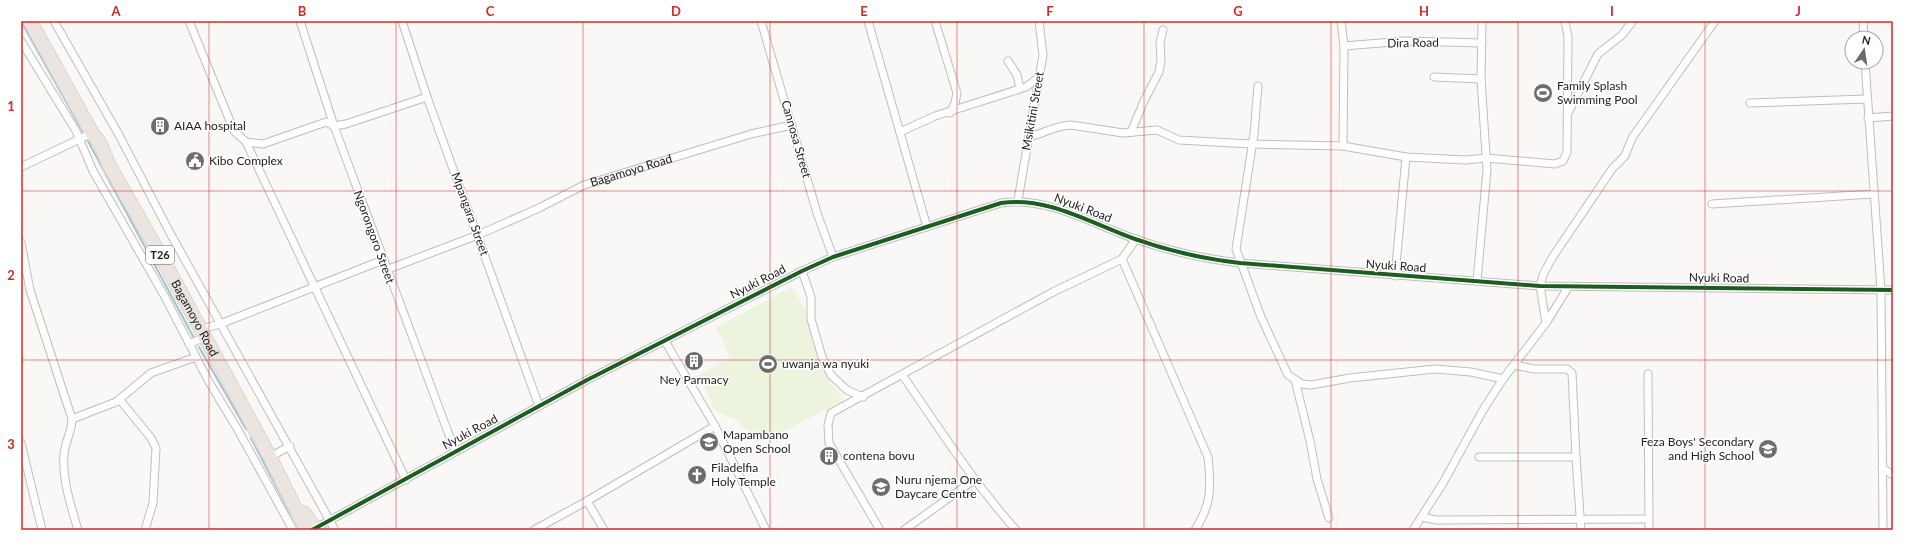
<svg xmlns="http://www.w3.org/2000/svg" width="1914" height="551" font-family="Lato,sans-serif">
  <rect width="100%" height="100%" fill="#f9f8f6"/>
  <polygon fill="#edf4dd" points="792,287 806,311 821,368 843,400 770,439 759,442 735,419 715,411 699,375 730,357 716,327"/>
  <g fill="none" stroke-linecap="round" stroke-linejoin="round">
    <g stroke="#a2c3cd" stroke-width="2">
      <polyline points="21,21 83,132"/>
      <polyline points="88,141 194,338"/>
      <polyline points="199,347 246,429"/>
      <polyline points="251,438 291,515"/>
    </g>
    <defs>
      <g id="street">
        <polyline points="54,21 119,135 169,231 335,530"/>
        <polyline points="189,21 234,131 246,142 263,144 326,122 334,126 346,124 427,97"/>
        <polyline points="300,21 334,126 455,451"/>
        <polyline points="402,21 427,97 539,406"/>
        <polyline points="761,21 817,213 833,257"/>
        <polyline points="868,21 927,227"/>
        <polyline points="935,21 957,93 955,103 950,113"/>
        <polyline points="1341,21 1344,46 1343,146"/>
        <polyline points="1863,21 1864,38"/>
        <polyline points="21,41 76,131 93,171 165,297 209,382 238,430 293,530"/>
        <polyline points="1344,46 1405,41 1482,43"/>
        <polyline points="1008,61 1017,75 1020,88"/>
        <polyline points="1865,62 1881,290 1883,530"/>
        <polyline points="1434,77 1481,79"/>
        <polyline points="1258,86 1254,134 1236,249 1261,317 1288,375 1302,384 1311,385 1350,378 1435,369 1471,372 1503,379"/>
        <polyline points="1750,103 1867,99"/>
        <polyline points="1568,113 1598,54 1622,35 1633,21"/>
        <polyline points="1868,118 1893,116"/>
        <polyline points="900,132 935,116 1026,87 1039,77"/>
        <polyline points="1131,132 1144,101 1159,72 1161,60 1160,43 1163,30"/>
        <path d="M1029 137C1043 134 1056 125 1071 125L1123 133 1157 130 1179 140 1251 144 1343 146 1406 157 1466 160 1486 158 1555 164 1563 161 1567 152 1568 37 1565 21"/>
        <polyline points="246,142 406,480"/>
        <polyline points="21,167 92,133"/>
        <polyline points="1018,200 1043,55 1039,21"/>
        <polyline points="1712,204 1873,194"/>
        <path d="M21 243 30 290 72 419C72 431 65 442 64 454 62 480 71 506 78 530"/>
        <path d="M1122 259 1208 457C1211 487 1212 504 1195 530"/>
        <path id="s1" d="M386 270 478 235 539 208 584 185 751 134 792 125"/>
        <polyline points="802,271 811,297 811,319 822,357 831,375 847,390 863,397"/>
        <polyline points="1395,276 1406,157"/>
        <polyline points="1477,281 1487,170 1481,79 1482,21"/>
        <polyline points="1546,323 1540,286 1543,275 1552,258 1612,169 1625,156 1632,138 1715,21"/>
        <polyline points="201,329 220,324 383,260"/>
        <polyline points="665,341 715,426 766,530"/>
        <polyline points="189,344 205,337"/>
        <polyline points="1514,365 1534,369 1567,369 1572,373 1576,457 1581,530"/>
        <polyline points="1648,374 1649,530"/>
        <path d="M903 376C939 428 973 482 1016 530"/>
        <polyline points="1295,380 1310,441 1317,479 1329,518"/>
        <polyline points="120,400 151,438 156,448 153,503 145,530"/>
        <polyline points="72,419 116,402 151,373 196,357"/>
        <polyline points="21,443 42,530"/>
        <polyline points="270,457 290,446"/>
        <polyline points="1479,457 1576,457"/>
        <polyline points="1882,468 1893,475"/>
        <polyline points="587,501 604,530"/>
        <polyline points="1422,517 1436,520 1649,519"/>
        <path d="M314 529 587 380 802 271 833 257 1001 203C1048 196 1092 224 1135 239 1169 251 1204 259 1240 263L1540 286 1893 290"/>
        <polyline points="534,530 587,501 715,426"/>
        <polyline points="880,530 829,443 828,425 831,413 1053,292 1122,259 1136,239"/>
        <polyline points="904,530 974,480"/>
        <polyline points="1413,530 1443,483 1483,410 1503,379 1546,323 1569,286"/>
      </g>
      <g id="highway">
        <path id="s2" d="M30 21 92 133 100 143 109 165 168 269 270 457 306 530"/>
        <polyline points="304,513 317,530"/>
      </g>
    </defs>
    <use href="#street" stroke="#bfbebd" stroke-width="9"/>
    <use href="#highway" stroke="#d5d5d4" stroke-width="15"/>
    <use href="#street" stroke="#fefefe" stroke-width="7"/>
    <use href="#highway" stroke="#ece4de" stroke-width="13"/>
    <defs>
      <path id="cycleway" d="M312 530 587 380 802 271 833 257 1001 203C1048 196 1092 224 1135 239 1169 251 1204 259 1240 263L1540 286 1893 290"/>
    </defs>
    <use href="#cycleway" stroke="#fff" stroke-width="6"/>
    <use href="#cycleway" stroke="#1b5e20" stroke-width="4"/>
  </g>
  <path fill="none" stroke="#d62828" stroke-width="1" stroke-opacity="0.55" d="M209 21V530M396 21V530M583 21V530M770 21V530M957 21V530M1144 21V530M1331 21V530M1518 21V530M1705 21V530M21 191H1893M21 360H1893"/>
  <defs>
    <symbol id="stadium-disc" viewBox="-11 -11 22 22"><circle r="9.5" fill="#6e6d6c" stroke="#fff"/><path d="M0-5a6.5 5 0 1 0 0 10a6.5 5 0 1 0 0-10ZM-3.5-1.8h7v3.6h-7Z" fill="#fff"/></symbol>
    <symbol id="building-disc" viewBox="-11 -11 22 22"><circle r="9.5" fill="#6e6d6c" stroke="#fff"/><path d="M-4-6H4V6H1V3H-1V6H-4ZM-2.5-4.3h1.7v1.8h-1.7ZM.8-4.3h1.7v1.8H.8ZM-2.5-1h1.7V.8h-1.7ZM.8-1h1.7V.8H.8Z" fill="#fff"/></symbol>
    <symbol id="civic-disc" viewBox="-11 -11 22 22"><circle r="9.5" fill="#6e6d6c" stroke="#fff"/><path d="M-.6-6.5H3V-4.5H.6V-3L4-1V1h2V6H-6V1h2V-1L-.6-3ZM-1.2 2.5V6h2.4V2.5Z" fill="#fff"/></symbol>
    <symbol id="school-disc" viewBox="-11 -11 22 22"><circle r="9.5" fill="#6e6d6c" stroke="#fff"/><path d="M0-5L7-2L0 1L-7-2ZM-4 1L0 2.5L4 1V4Q0 6-4 4Z" fill="#fff"/></symbol>
    <symbol id="church-disc" viewBox="-11 -11 22 22"><circle r="9.5" fill="#6e6d6c" stroke="#fff"/><path d="M-1.2-6h2.4v3.5h3.3v2.4h-3.3V6h-2.4V-.1h-3.3v-2.4h3.3Z" fill="#fff"/></symbol>
  </defs>
  <g fill-rule="evenodd">
    <use href="#stadium-disc" x="1532" y="82" width="22" height="22"/>
    <use href="#building-disc" x="149" y="115" width="22" height="22"/>
    <use href="#civic-disc" x="184" y="150" width="22" height="22"/>
    <use href="#building-disc" x="683" y="350" width="22" height="22"/>
    <use href="#stadium-disc" x="757" y="353" width="22" height="22"/>
    <use href="#school-disc" x="698" y="431" width="22" height="22"/>
    <use href="#school-disc" x="1757" y="438" width="22" height="22"/>
    <use href="#building-disc" x="818" y="445" width="22" height="22"/>
    <use href="#church-disc" x="686" y="464" width="22" height="22"/>
    <use href="#school-disc" x="870" y="476" width="22" height="22"/>
  </g>
  <g text-anchor="middle" stroke-width="3" stroke-linejoin="round" paint-order="stroke">
    <rect fill="#fff" stroke="#656464" stroke-width="1" x="146" y="246" width="28" height="18" rx="3"/>
    <g font-size="11" font-weight="bold" fill="#232221">
      <text x="160" y="259">T26</text>
    </g>
    <g font-size="12" fill="#232221" stroke="#fff">
      <text transform="translate(1413 43) rotate(-1)" y="4">Dira Road</text>
      <text transform="translate(1033 111) rotate(-80)" y="4">Msikitini Street</text>
      <text transform="translate(796 139) rotate(74)" y="4">Cannosa Street</text>
      <text dy="4" stroke="none"><textPath href="#s1" startOffset="265">Bagamoyo Road</textPath></text>
      <text transform="translate(1083 208) rotate(21)" y="4">Nyuki Road</text>
      <text transform="translate(470 214) rotate(70)" y="4">Mpangara Street</text>
      <text transform="translate(374 237) rotate(70)" y="4">Ngorongoro Street</text>
      <text transform="translate(1396 266) rotate(4)" y="4">Nyuki Road</text>
      <text transform="translate(1719 278) rotate(1)" y="4">Nyuki Road</text>
      <text transform="translate(758 282) rotate(-27)" y="4">Nyuki Road</text>
      <text dy="4" stroke="none"><textPath href="#s2" startOffset="340">Bagamoyo Road</textPath></text>
      <text transform="translate(470 432) rotate(-28)" y="4">Nyuki Road</text>
    </g>
    <g font-size="12" fill="#232221" stroke="#fff" text-anchor="start">
      <text x="1557" y="90">Family Splash<tspan x="1557" dy="14">Swimming Pool</tspan></text>
      <text x="174" y="130">AIAA hospital</text>
      <text x="209" y="165">Kibo Complex</text>
      <text x="782" y="368">uwanja wa nyuki</text>
      <text x="694" y="384" text-anchor="middle">Ney Parmacy</text>
      <text x="723" y="439">Mapambano<tspan x="723" dy="14">Open School</tspan></text>
      <text x="1754" y="446" text-anchor="end">Feza Boys' Secondary<tspan x="1754" dy="14">and High School</tspan></text>
      <text x="843" y="460">contena bovu</text>
      <text x="711" y="472">Filadelfia<tspan x="711" dy="14">Holy Temple</tspan></text>
      <text x="895" y="484">Nuru njema One<tspan x="895" dy="14">Daycare Centre</tspan></text>
    </g>
  </g>
  <rect width="1914" height="551" fill="none" stroke="#ffffff" stroke-width="44"/>
  <g transform="translate(1864 50) rotate(13)"><circle r="19" fill="#ffffff" stroke="#a7a7a6"/>
  <path d="M0-3L7 15L0 10L-7 15Z" fill="#6e6d6c"/>
  <text y="-6" font-size="11" font-weight="bold" text-anchor="middle" fill="#232221">N</text>
  </g>
  <rect x="22" y="22" width="1870" height="507" fill="none" stroke="#d62828" stroke-width="1.5"/>
  <g font-size="13" text-anchor="middle" font-weight="bold" fill="#d62828">
    <text x="116" y="16">A</text>
    <text x="302" y="16">B</text>
    <text x="490" y="16">C</text>
    <text x="676" y="16">D</text>
    <text x="864" y="16">E</text>
    <text x="1050" y="16">F</text>
    <text x="1238" y="16">G</text>
    <text x="1424" y="16">H</text>
    <text x="1612" y="16">I</text>
    <text x="1798" y="16">J</text>
    <text x="11" y="111">1</text>
    <text x="11" y="280">2</text>
    <text x="11" y="449">3</text>
  </g>
</svg>
